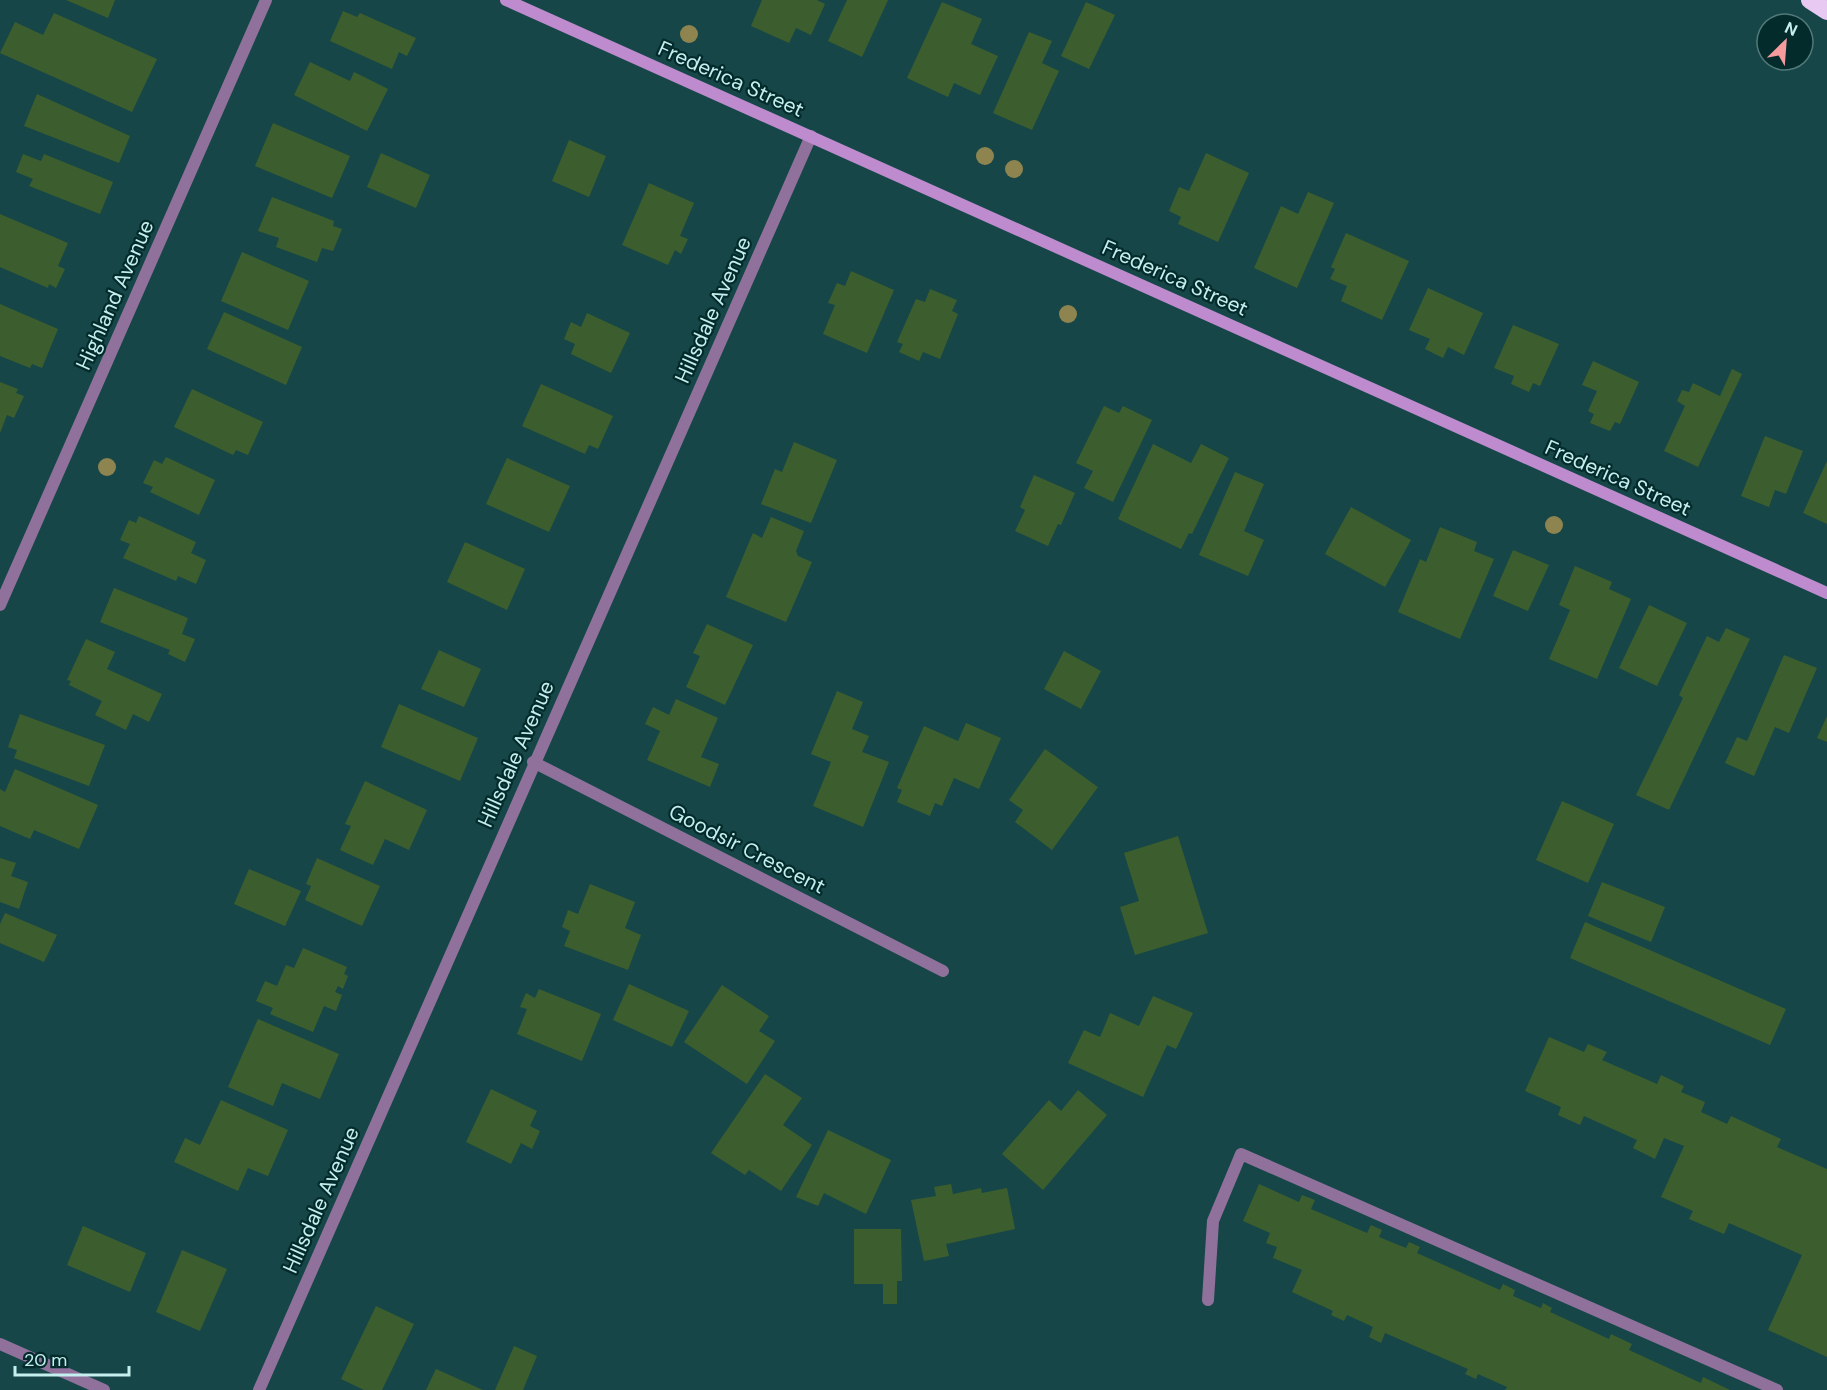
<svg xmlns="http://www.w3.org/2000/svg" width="1827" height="1390" font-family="'DM Sans',sans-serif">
  <rect width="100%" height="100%" fill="#164647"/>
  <g fill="#3c5e2e">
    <polygon points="66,0 115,0 108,18"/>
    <polygon points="762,0 817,0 825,4 811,35 796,28 789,43 751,26"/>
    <polygon points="847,0 888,0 862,57 828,41"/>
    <polygon points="942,2 982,19 971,44 998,56 980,95 954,83 948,97 907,78"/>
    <polygon points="1086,2 1115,15 1089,69 1061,56"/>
    <polygon points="343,11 357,17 360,13 416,38 407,56 399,52 392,69 330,41"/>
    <polygon points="54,13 157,59 132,112 0,53 15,22 43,35"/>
    <polygon points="1029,32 1052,41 1042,63 1059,71 1032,130 993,113"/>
    <polygon points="310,62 350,81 354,72 388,89 367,131 294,95"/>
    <polygon points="37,94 130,136 119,163 24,126"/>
    <polygon points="273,123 350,156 332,198 255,166"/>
    <polygon points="569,140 606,156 589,197 552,181"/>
    <polygon points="381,153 430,175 416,208 367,187"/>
    <polygon points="1206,153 1249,173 1218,242 1178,224 1181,217 1169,211 1179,187 1189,191"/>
    <polygon points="23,154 41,161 44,154 113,182 100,214 29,186 33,179 16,172"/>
    <polygon points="649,183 694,203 680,236 688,239 681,254 675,250 668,265 622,245"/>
    <polygon points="1308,192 1334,203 1297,288 1254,268 1281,206 1298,214"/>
    <polygon points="272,197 334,221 333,226 342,229 333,251 322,248 317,262 276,247 279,238 258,231"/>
    <polygon points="0,214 68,243 58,266 65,269 56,288 49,284 48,288 0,267"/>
    <polygon points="1346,233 1409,261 1382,320 1341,301 1347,286 1330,279 1335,269 1331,267"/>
    <polygon points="242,252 309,281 288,330 221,301"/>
    <polygon points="851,271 894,290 867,353 823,334 835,305 828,303 837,283 845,286"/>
    <polygon points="1428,288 1483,313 1464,355 1448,347 1443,358 1425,349 1430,339 1409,330"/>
    <polygon points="930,289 957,300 952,311 958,314 940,359 923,352 919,361 899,352 903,344 897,342 916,299 925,302"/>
    <polygon points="0,304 58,329 42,368 32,364 30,368 0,356"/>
    <polygon points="224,312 302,347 286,385 207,349"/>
    <polygon points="587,313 630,333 611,373 571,354 575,344 564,339 571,322 581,327"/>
    <polygon points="1513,325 1559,344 1540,386 1533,383 1529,392 1511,384 1514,376 1494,368"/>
    <polygon points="1593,361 1639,382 1620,424 1615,422 1610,431 1590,423 1594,414 1588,411 1597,391 1582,385"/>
    <polygon points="1732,369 1742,374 1698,467 1664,451 1685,406 1677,401 1682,390 1689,392 1693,383 1720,396"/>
    <polygon points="0,382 18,389 16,393 24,396 14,418 7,415 0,433"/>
    <polygon points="541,384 613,416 598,449 589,445 585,454 522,426"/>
    <polygon points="192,389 263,422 248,455 236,450 233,455 174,427"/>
    <polygon points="1104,406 1119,413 1123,406 1152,420 1113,502 1084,488 1093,471 1076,463"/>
    <polygon points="1765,436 1803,451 1786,494 1775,490 1769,507 1741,496"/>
    <polygon points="794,442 837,460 811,523 761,504 775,469 782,472"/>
    <polygon points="1153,444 1191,463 1201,444 1229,458 1192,534 1189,533 1181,549 1118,519"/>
    <polygon points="166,457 215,480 199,515 150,492 153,487 143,483 154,460 162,464"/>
    <polygon points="507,458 570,486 549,532 486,504"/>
    <polygon points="1827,461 1827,524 1803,513"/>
    <polygon points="1235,472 1264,484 1244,531 1264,540 1248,576 1199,555"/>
    <polygon points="1034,475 1075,493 1061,525 1058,524 1048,546 1015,531 1025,510 1020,507"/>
    <polygon points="1351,507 1411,540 1385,587 1325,554"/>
    <polygon points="139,516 196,542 191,553 206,560 196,584 178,576 176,581 123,558 130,544 120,540 129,520 136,523"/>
    <polygon points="771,517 804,531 796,551 798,556 812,562 786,622 726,597 753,533 762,538"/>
    <polygon points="1440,527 1477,542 1474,551 1494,559 1460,639 1398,612 1420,559 1426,562"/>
    <polygon points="465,542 525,569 507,610 447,582"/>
    <polygon points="1513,550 1549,565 1528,611 1493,596"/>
    <polygon points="1575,566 1612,582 1609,589 1631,599 1597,679 1549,659 1570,610 1559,605"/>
    <polygon points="114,588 188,618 182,634 195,639 185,662 168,654 170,650 100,622"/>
    <polygon points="1649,605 1687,623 1657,686 1619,668"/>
    <polygon points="707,624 753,645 725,705 686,687 700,656 693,653"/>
    <polygon points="1726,628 1750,639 1669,810 1636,795 1683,698 1679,695 1707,636 1719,642"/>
    <polygon points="86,639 115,652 107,669 162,694 149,722 133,714 126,730 95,715 102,701 69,685 71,681 67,680"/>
    <polygon points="439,650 481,669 464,707 421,689"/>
    <polygon points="1064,651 1101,671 1081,709 1044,689"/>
    <polygon points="1784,655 1817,668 1789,733 1775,727 1754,776 1725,763 1737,737 1747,741"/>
    <polygon points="837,691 863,702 852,729 869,736 862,752 889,762 863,827 813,806 831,762 811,754"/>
    <polygon points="676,699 718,718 701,757 719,764 710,787 647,760 660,731 645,724 653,707 669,715"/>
    <polygon points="399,704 478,738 460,781 381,747"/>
    <polygon points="20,714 105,745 89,786 14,758 17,750 8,747"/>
    <polygon points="1827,716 1827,742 1817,738"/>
    <polygon points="966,723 1001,738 979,789 954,778 942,806 935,803 930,816 897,802 902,790 897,788 924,726 958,741"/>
    <polygon points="1045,749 1098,787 1052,850 1015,822 1023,810 1009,800"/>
    <polygon points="15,769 98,805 79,849 34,830 30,839 0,826 0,789 5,792"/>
    <polygon points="365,781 427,810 409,850 385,839 373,865 340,850 351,826 345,824"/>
    <polygon points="1562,801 1614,824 1588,883 1536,860"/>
    <polygon points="1178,836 1208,933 1135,955 1120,907 1139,901 1124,853"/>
    <polygon points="0,858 16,863 11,876 28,882 19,909 0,902"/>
    <polygon points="317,858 380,886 362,926 305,900 311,886 306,884"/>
    <polygon points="249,869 301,891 285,926 234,904"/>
    <polygon points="1602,882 1665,907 1651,942 1588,916"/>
    <polygon points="590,884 635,902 625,928 641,935 628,970 564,946 570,931 562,927 568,910 578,914"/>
    <polygon points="5,913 57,935 44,962 0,943 0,924"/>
    <polygon points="1585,922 1786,1009 1770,1045 1570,958"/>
    <polygon points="303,948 347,967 344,974 348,976 343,989 338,986 335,992 342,995 336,1011 324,1006 313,1032 270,1014 273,1008 256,1001 265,981 277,986 286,965 294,968"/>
    <polygon points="629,984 689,1011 672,1047 613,1020"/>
    <polygon points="722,985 769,1016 759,1031 775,1041 747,1084 684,1042"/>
    <polygon points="539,989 601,1014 582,1061 517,1034 527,1009 520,1007 526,993 535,998"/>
    <polygon points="1153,996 1193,1013 1176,1049 1167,1045 1143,1097 1068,1063 1084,1030 1100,1037 1110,1013 1139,1026"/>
    <polygon points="258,1019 339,1054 320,1099 282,1083 273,1106 228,1087"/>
    <polygon points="1549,1037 1584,1052 1588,1044 1607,1052 1602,1060 1657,1084 1661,1075 1684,1086 1681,1092 1705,1102 1701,1112 1727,1124 1731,1116 1781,1139 1777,1147 1827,1169 1827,1357 1768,1330 1802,1255 1729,1223 1724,1234 1689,1219 1693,1211 1661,1197 1684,1146 1664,1138 1655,1159 1633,1148 1637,1140 1584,1116 1580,1125 1558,1115 1561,1107 1525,1091"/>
    <polygon points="765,1074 802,1098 783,1125 812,1145 781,1191 749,1170 745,1175 711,1153"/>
    <polygon points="491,1089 537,1111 530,1126 540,1131 532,1149 521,1143 511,1164 466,1142"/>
    <polygon points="1078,1090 1107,1115 1043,1190 1002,1154 1049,1100 1061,1111"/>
    <polygon points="221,1100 288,1130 268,1176 248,1168 238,1191 174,1162 185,1138 200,1145"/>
    <polygon points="828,1130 891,1160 866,1214 824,1193 818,1206 796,1197"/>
    <polygon points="951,1184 953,1194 981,1188 982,1193 1007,1188 1015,1229 946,1244 949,1256 924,1261 911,1200 936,1196 934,1187"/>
    <polygon points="1259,1184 1299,1202 1302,1195 1315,1200 1311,1209 1367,1233 1371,1225 1382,1230 1379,1237 1406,1248 1409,1242 1420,1247 1417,1253 1500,1290 1503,1284 1515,1290 1513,1296 1541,1308 1543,1303 1552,1308 1550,1312 1609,1339 1611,1334 1632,1344 1629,1350 1701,1383 1703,1377 1730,1390 1505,1390 1507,1387 1478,1374 1476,1379 1465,1374 1468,1369 1385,1333 1381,1343 1369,1337 1373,1327 1347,1315 1344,1321 1331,1315 1333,1311 1292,1292 1302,1270 1273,1258 1277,1247 1266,1243 1270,1233 1243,1221"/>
    <polygon points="83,1226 146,1253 130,1292 67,1265"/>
    <polygon points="854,1229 901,1229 902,1281 897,1281 897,1304 883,1304 883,1284 854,1284"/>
    <polygon points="182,1250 227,1269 200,1331 156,1312"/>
    <polygon points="376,1306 414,1324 382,1390 364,1390 341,1379"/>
    <polygon points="514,1346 537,1356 523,1390 495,1390"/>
    <polygon points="436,1369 483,1390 426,1390"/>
  </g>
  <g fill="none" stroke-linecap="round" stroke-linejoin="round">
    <polyline stroke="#90719b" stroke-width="12" points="1208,1300 1213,1221 1241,1154 1777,1390"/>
    <g stroke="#90719b" stroke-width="12">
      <polyline points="0,605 266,0"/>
      <polyline points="533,762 943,971"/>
      <polyline points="0,1344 104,1390"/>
      <polyline points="259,1390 811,136"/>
    </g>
    <polyline stroke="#be8cce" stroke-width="12" points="506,0 1827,593"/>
    <polyline stroke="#e8c9f2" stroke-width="18" points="1810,0 1827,11"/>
  </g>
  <g fill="#8e8450">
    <circle cx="689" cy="34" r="9"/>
    <circle cx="985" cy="156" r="9"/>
    <circle cx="1014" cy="169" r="9"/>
    <circle cx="1068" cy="314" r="9"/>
    <circle cx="107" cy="467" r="9"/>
    <circle cx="1554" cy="525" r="9"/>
  </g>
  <g text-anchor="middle" stroke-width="4.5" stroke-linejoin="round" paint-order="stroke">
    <g font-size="21" fill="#c5eeef" stroke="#032b2c">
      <text transform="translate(731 79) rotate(24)" y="7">Frederica Street</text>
      <text transform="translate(1175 278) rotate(24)" y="7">Frederica Street</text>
      <text transform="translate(115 295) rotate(-66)" y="7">Highland Avenue</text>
      <text transform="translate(713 310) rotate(-66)" y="7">Hillsdale Avenue</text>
      <text transform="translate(1618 478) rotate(24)" y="7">Frederica Street</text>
      <text transform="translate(516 754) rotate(-66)" y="7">Hillsdale Avenue</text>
      <text transform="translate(747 849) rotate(27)" y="7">Goodsir Crescent</text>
      <text transform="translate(321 1200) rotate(-66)" y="7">Hillsdale Avenue</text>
    </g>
  </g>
  <g transform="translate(1785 42) rotate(25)"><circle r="28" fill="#032b2c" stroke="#51797a" stroke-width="1.5"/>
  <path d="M0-4.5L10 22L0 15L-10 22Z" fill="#f59b9e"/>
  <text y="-9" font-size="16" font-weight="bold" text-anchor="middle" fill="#c5eeef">N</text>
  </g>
  <path d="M15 1366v9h114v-9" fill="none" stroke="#c5eeef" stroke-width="3"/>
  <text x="24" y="1366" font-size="18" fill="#c5eeef" stroke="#032b2c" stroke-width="4.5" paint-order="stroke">20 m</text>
</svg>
